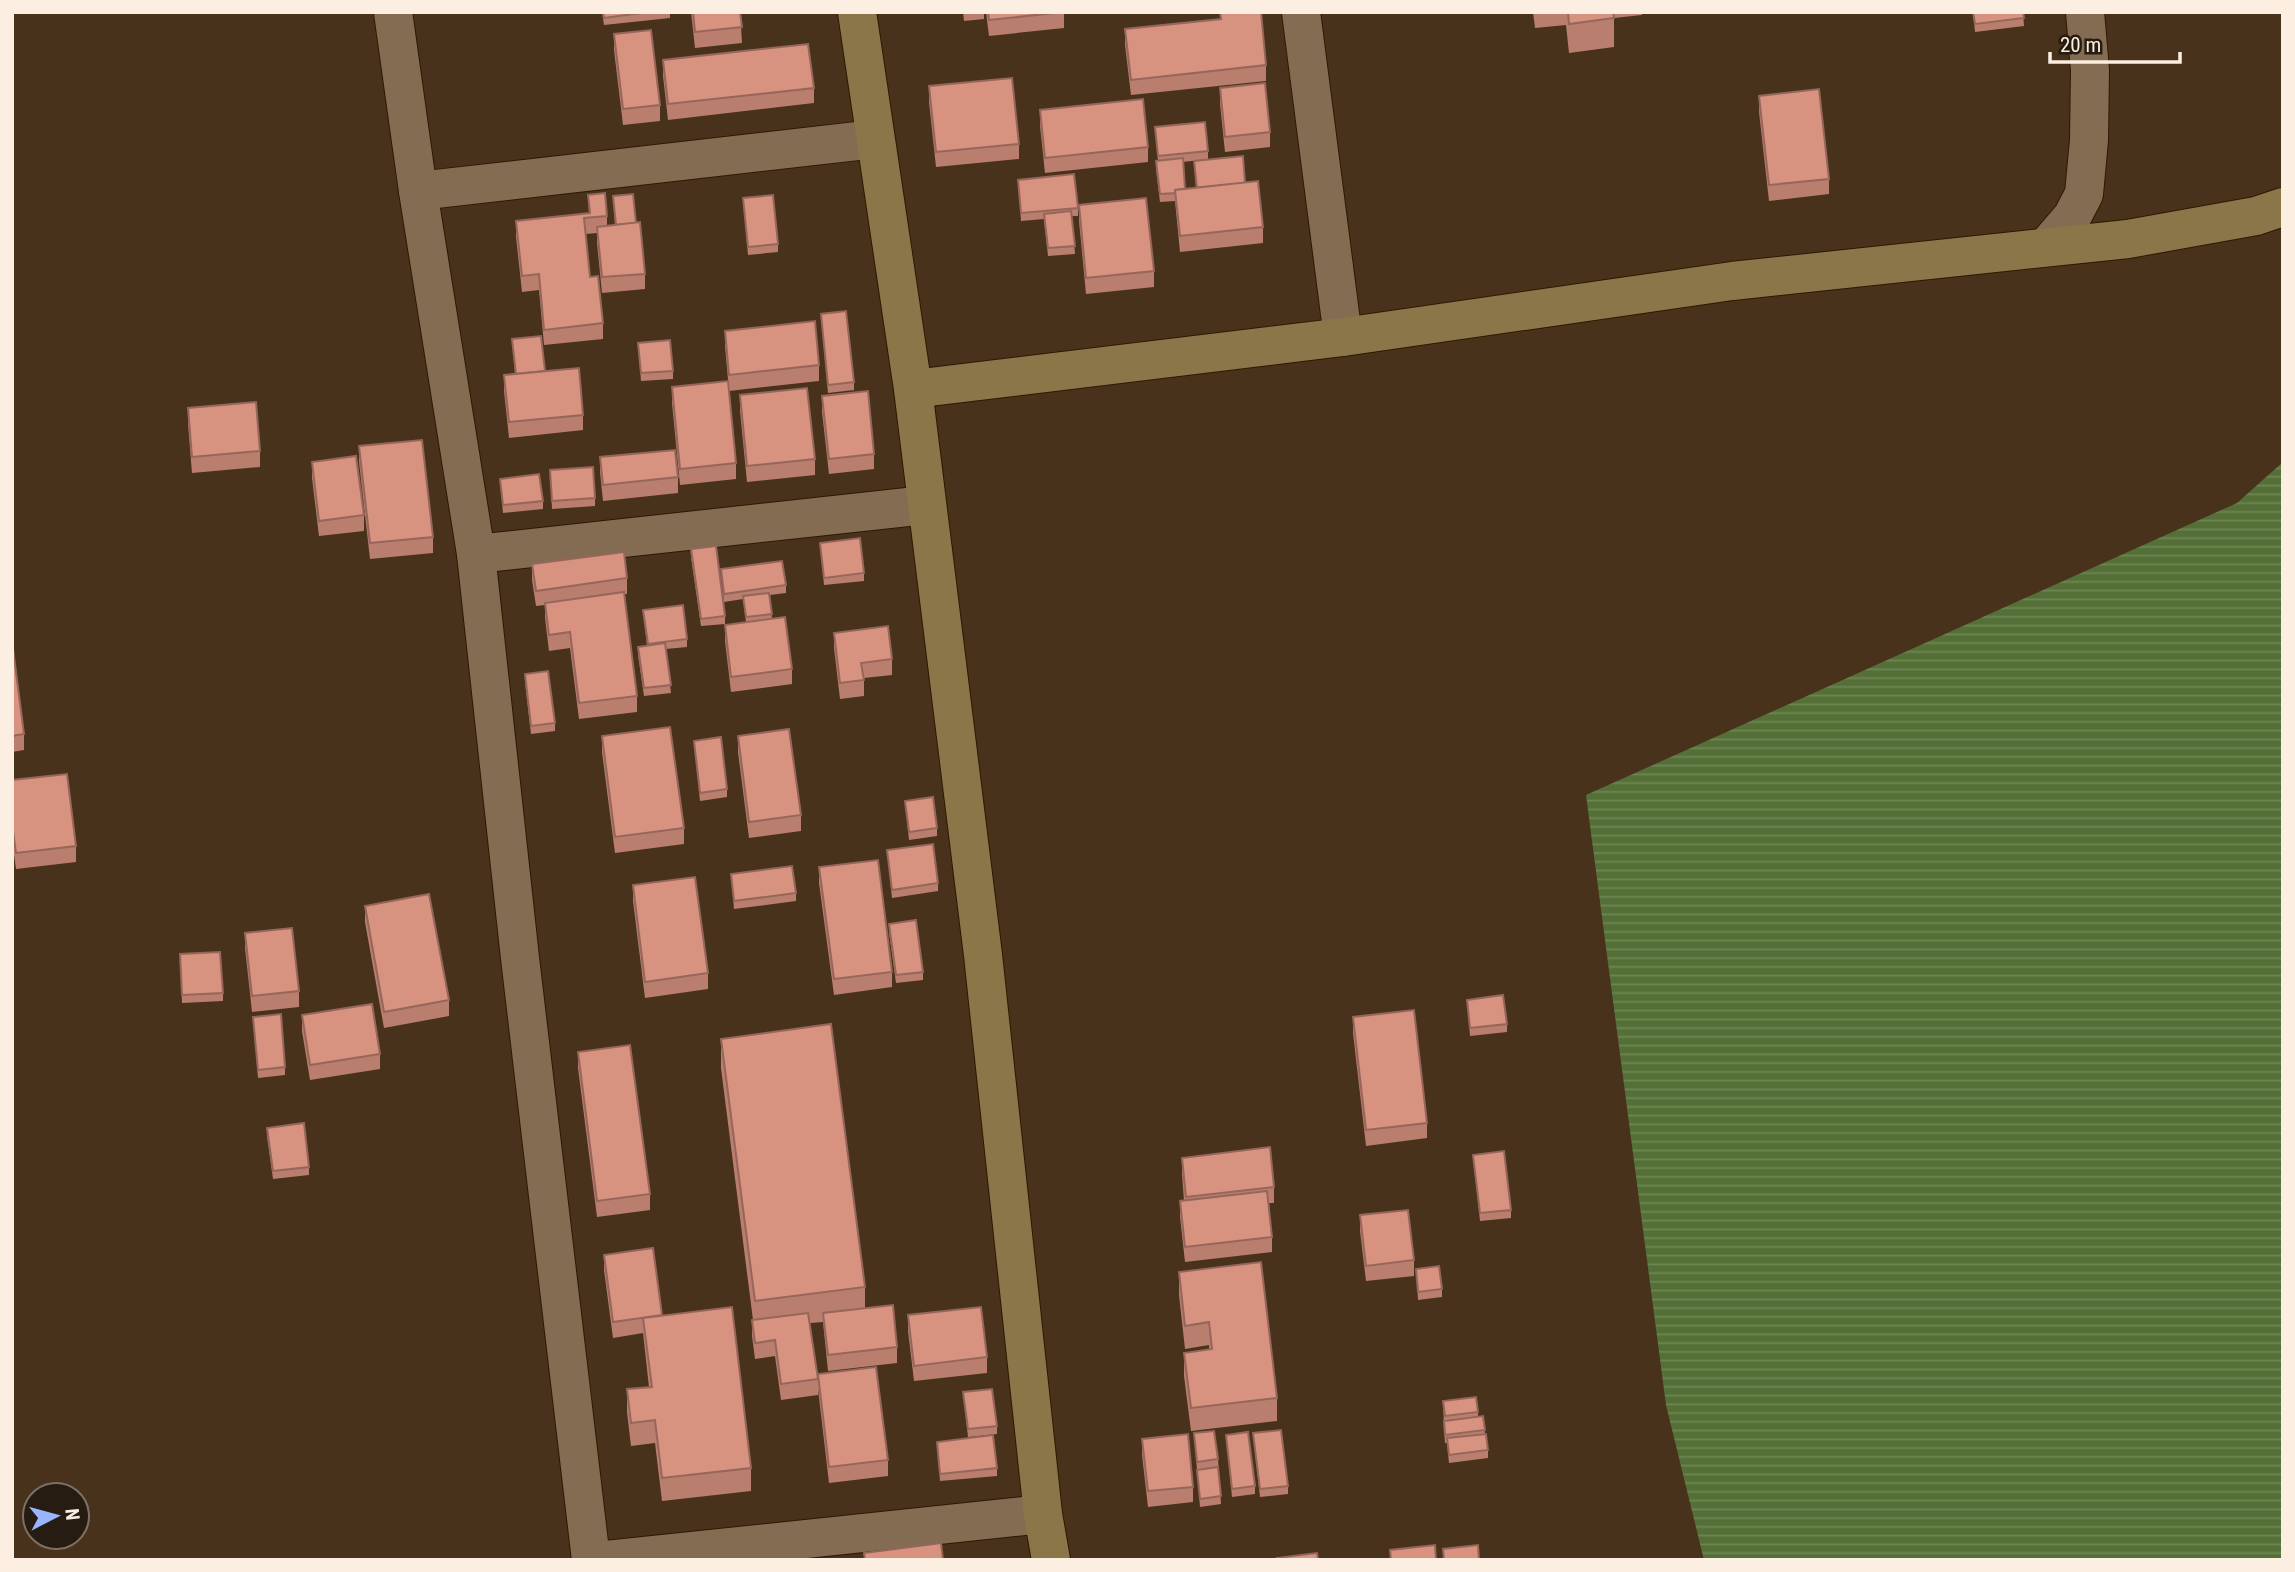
<svg xmlns="http://www.w3.org/2000/svg" width="2295" height="1572" font-family="'Roboto Condensed',sans-serif">
  <defs>
    <pattern id="water-rules" width="6" height="5" patternUnits="userSpaceOnUse" patternTransform="scale(1.75)"><rect width="6" height="5" fill="#547037"/><path d="M0 2.5h6" fill="none" stroke="#6e8554"/></pattern>
  </defs>
  <rect width="100%" height="100%" fill="#48321b"/>
  <polygon fill="url(#water-rules)" points="2283,462 2283,1560 1704,1560 1666,1405 1586,795 2237,503"/>
  <g fill="none" stroke-linecap="round" stroke-linejoin="round">
    <defs>
      <g id="street">
        <polyline points="393,12 418,191 476,554 520,958 591,1560"/>
        <polyline points="1301,12 1343,337"/>
        <polyline points="418,191 875,139"/>
        <polyline points="2046,247 2072,217 2084,194 2089,140 2090,70 2085,12"/>
        <polyline points="476,554 926,505"/>
        <polyline points="606,1560 1043,1514"/>
      </g>
      <g id="secondary">
        <polyline points="857,12 913,389 983,955 1043,1514 1051,1560"/>
        <polyline points="913,389 1343,337 1732,281 2128,239 2256,216 2283,207"/>
      </g>
    </defs>
    <use href="#street" stroke="#2d1903" stroke-width="40"/>
    <use href="#secondary" stroke="#2d1903" stroke-width="40"/>
    <use href="#street" stroke="#846c53" stroke-width="38"/>
    <use href="#secondary" stroke="#8b764a" stroke-width="38"/>
  </g>
  <g fill="#b97e6e">
    <polygon points="602,12 670,12 670,18 604,25"/>
    <polygon points="691,12 740,12 742,43 695,48"/>
    <polygon points="963,12 984,12 984,19 964,21"/>
    <polygon points="986,12 1064,12 1064,28 989,36"/>
    <polygon points="1220,12 1261,12 1266,65 1266,81 1131,95 1125,45 1125,29 1220,19"/>
    <polygon points="1533,12 1642,12 1642,15 1614,18 1614,47 1569,53 1566,25 1535,28"/>
    <polygon points="1973,12 2023,12 2024,26 1975,32"/>
    <polygon points="614,34 660,105 660,121 623,125 614,50"/>
    <polygon points="663,60 814,88 814,103 668,120 663,76"/>
    <polygon points="929,86 1019,144 1019,159 936,167 929,102"/>
    <polygon points="1220,88 1270,132 1270,147 1225,152 1220,104"/>
    <polygon points="1759,96 1829,179 1829,194 1769,201 1759,112"/>
    <polygon points="1040,110 1148,147 1148,162 1045,173 1040,126"/>
    <polygon points="1155,127 1208,151 1208,159 1183,162 1185,189 1196,188 1194,161 1245,183 1263,227 1263,243 1180,252 1175,201 1160,202 1156,169 1156,161 1158,161"/>
    <polygon points="1018,180 1078,208 1078,216 1072,216 1075,254 1048,256 1044,219 1021,221"/>
    <polygon points="588,195 607,216 607,226 615,225 613,196 636,223 645,274 645,289 602,293 597,243 597,233 586,234 590,277 603,323 603,339 544,345 539,290 522,292 516,237 516,221 589,213"/>
    <polygon points="743,198 778,244 778,252 748,255"/>
    <polygon points="1079,205 1154,271 1154,287 1086,294 1079,221"/>
    <polygon points="821,314 854,382 854,390 828,393"/>
    <polygon points="725,331 819,365 819,381 729,391 725,346"/>
    <polygon points="512,339 545,371 583,415 583,430 509,438 504,391 504,375 515,374"/>
    <polygon points="638,343 673,371 673,379 641,381"/>
    <polygon points="672,387 736,463 736,479 680,485 672,403"/>
    <polygon points="740,395 815,459 815,475 747,482 740,411"/>
    <polygon points="822,396 874,454 874,469 829,474 822,412"/>
    <polygon points="188,408 260,451 260,467 192,473 188,424"/>
    <polygon points="359,446 433,537 433,553 370,559 359,462"/>
    <polygon points="600,457 678,477 678,493 603,501 600,472"/>
    <polygon points="312,462 364,515 364,531 319,536 312,478"/>
    <polygon points="550,470 595,498 595,506 552,509"/>
    <polygon points="500,479 543,501 543,509 503,513"/>
    <polygon points="820,543 864,573 864,581 824,585"/>
    <polygon points="691,549 725,616 725,624 701,626 691,557"/>
    <polygon points="532,564 627,578 627,594 624,594 637,696 637,712 579,719 570,648 549,651 545,618 545,605 536,606 532,580"/>
    <polygon points="721,569 786,585 786,593 770,595 772,619 792,669 792,684 731,692 725,641 725,625 746,622 743,599 724,602"/>
    <polygon points="643,610 687,639 687,647 666,649 671,693 644,696 638,655 638,647 647,646"/>
    <polygon points="834,633 892,659 892,675 864,678 864,696 840,699 834,648"/>
    <polygon points="12,641 24,734 24,750 12,752"/>
    <polygon points="525,674 555,723 555,731 531,734 525,682"/>
    <polygon points="602,736 684,828 684,844 615,853 602,752"/>
    <polygon points="738,736 801,815 801,831 749,838 738,752"/>
    <polygon points="694,741 727,789 727,797 700,801"/>
    <polygon points="12,780 76,846 76,862 16,869 12,840"/>
    <polygon points="905,801 937,828 937,836 909,840"/>
    <polygon points="887,850 938,883 938,891 892,898"/>
    <polygon points="819,867 892,972 892,987 834,995 819,883"/>
    <polygon points="731,874 796,893 796,901 734,909"/>
    <polygon points="633,885 708,973 708,989 645,998 633,901"/>
    <polygon points="365,906 449,1000 449,1016 384,1028 365,922"/>
    <polygon points="889,924 923,972 923,980 896,983 889,932"/>
    <polygon points="245,933 299,991 299,1007 252,1012 245,948"/>
    <polygon points="180,954 223,993 223,1001 182,1003"/>
    <polygon points="1467,1000 1507,1024 1507,1032 1470,1036"/>
    <polygon points="302,1015 380,1054 380,1069 310,1080 302,1031"/>
    <polygon points="253,1017 285,1067 285,1075 258,1078"/>
    <polygon points="1353,1017 1427,1123 1427,1138 1366,1146 1353,1033"/>
    <polygon points="721,1039 865,1287 865,1308 897,1347 897,1363 828,1371 823,1322 810,1323 818,1379 818,1395 781,1400 775,1356 755,1359 752,1336 752,1320 753,1320 721,1068"/>
    <polygon points="578,1052 650,1194 650,1210 597,1217 578,1068"/>
    <polygon points="267,1128 309,1167 309,1175 273,1179 267,1136"/>
    <polygon points="1473,1155 1511,1210 1511,1218 1480,1221"/>
    <polygon points="1182,1158 1274,1187 1274,1203 1269,1203 1272,1237 1272,1252 1185,1262 1180,1217 1180,1201 1184,1201 1182,1174"/>
    <polygon points="1360,1215 1414,1260 1414,1276 1366,1281 1360,1231"/>
    <polygon points="604,1255 662,1316 751,1468 751,1491 662,1501 655,1443 631,1446 627,1412 627,1389 649,1387 643,1333 613,1338 604,1270"/>
    <polygon points="1416,1269 1442,1289 1442,1297 1418,1300"/>
    <polygon points="1179,1272 1277,1398 1277,1421 1191,1431 1184,1376 1184,1353 1209,1350 1209,1345 1185,1349 1179,1295"/>
    <polygon points="908,1315 987,1357 987,1373 914,1381 908,1331"/>
    <polygon points="818,1374 888,1460 888,1476 829,1483 818,1389"/>
    <polygon points="963,1392 997,1426 997,1434 968,1437"/>
    <polygon points="1443,1401 1478,1412 1478,1416 1483,1416 1485,1434 1488,1450 1488,1458 1449,1463 1447,1443 1445,1443 1444,1429"/>
    <polygon points="1194,1433 1218,1459 1221,1504 1200,1507"/>
    <polygon points="1253,1433 1288,1486 1288,1494 1260,1497"/>
    <polygon points="1226,1435 1255,1486 1255,1494 1232,1497"/>
    <polygon points="1142,1439 1193,1487 1193,1502 1148,1507 1142,1455"/>
    <polygon points="937,1442 997,1468 997,1476 940,1481"/>
  </g>
  <g fill="#d79280" stroke="#96665a" stroke-width="2">
    <polygon points="603,12 649,12 604,18"/>
    <polygon points="693,12 740,12 742,27 695,32"/>
    <polygon points="988,12 1064,12 989,20"/>
    <polygon points="1220,12 1261,12 1266,65 1131,80 1125,29 1221,19"/>
    <polygon points="1568,12 1613,12 1614,18 1569,24"/>
    <polygon points="1973,12 2023,12 2024,18 1975,24"/>
    <polygon points="651,30 660,105 623,109 614,34"/>
    <polygon points="808,44 814,88 668,104 663,60"/>
    <polygon points="1012,78 1019,144 936,152 929,86"/>
    <polygon points="1265,83 1270,132 1225,137 1220,88"/>
    <polygon points="1819,89 1829,179 1769,185 1759,96"/>
    <polygon points="1143,99 1148,147 1045,158 1040,110"/>
    <polygon points="1205,122 1208,151 1158,156 1155,127"/>
    <polygon points="1243,156 1245,183 1197,188 1194,161"/>
    <polygon points="1183,158 1185,189 1175,190 1176,193 1160,194 1156,161"/>
    <polygon points="1074,174 1078,208 1021,213 1018,180"/>
    <polygon points="1258,181 1263,227 1180,236 1175,190"/>
    <polygon points="605,193 607,216 584,218 590,277 598,276 603,323 544,330 539,274 522,276 516,221 590,213 588,195"/>
    <polygon points="633,194 636,223 616,225 613,196"/>
    <polygon points="773,195 778,244 748,247 743,198"/>
    <polygon points="1146,198 1154,271 1086,278 1079,205"/>
    <polygon points="1071,211 1075,246 1048,248 1044,214"/>
    <polygon points="640,222 645,274 602,277 597,227"/>
    <polygon points="846,311 854,382 828,385 821,314"/>
    <polygon points="815,321 819,365 729,375 725,331"/>
    <polygon points="541,336 545,371 516,374 512,339"/>
    <polygon points="670,340 673,371 641,373 638,343"/>
    <polygon points="579,368 583,415 509,422 504,375"/>
    <polygon points="728,381 736,463 680,469 672,387"/>
    <polygon points="807,388 815,459 747,466 740,395"/>
    <polygon points="868,391 874,454 829,459 822,396"/>
    <polygon points="256,402 260,451 192,457 188,408"/>
    <polygon points="422,440 433,537 370,543 359,446"/>
    <polygon points="675,450 678,477 603,485 600,457"/>
    <polygon points="356,456 364,515 319,521 312,462"/>
    <polygon points="593,467 595,498 552,501 550,470"/>
    <polygon points="539,474 543,501 503,505 500,479"/>
    <polygon points="860,538 864,573 824,578 820,543"/>
    <polygon points="716,546 725,616 701,619 691,549"/>
    <polygon points="624,552 627,578 536,591 532,564"/>
    <polygon points="782,561 786,585 724,594 721,569"/>
    <polygon points="624,592 637,696 579,703 570,632 549,635 545,603"/>
    <polygon points="769,593 772,614 746,617 743,596"/>
    <polygon points="683,605 687,639 648,644 643,610"/>
    <polygon points="785,617 792,669 731,677 725,625"/>
    <polygon points="888,626 892,659 861,663 864,680 840,683 834,633"/>
    <polygon points="12,641 24,734 12,736"/>
    <polygon points="665,643 671,685 644,688 638,647"/>
    <polygon points="548,671 555,723 531,726 525,674"/>
    <polygon points="670,727 684,828 615,837 602,736"/>
    <polygon points="789,729 801,815 749,822 738,736"/>
    <polygon points="721,737 727,789 700,793 694,741"/>
    <polygon points="67,774 76,846 16,853 12,824 12,780"/>
    <polygon points="933,797 937,828 909,832 905,801"/>
    <polygon points="933,844 938,883 892,890 887,850"/>
    <polygon points="878,860 892,972 834,979 819,867"/>
    <polygon points="792,866 796,893 734,901 731,874"/>
    <polygon points="695,877 708,973 645,982 633,885"/>
    <polygon points="429,894 449,1000 384,1012 365,906"/>
    <polygon points="916,920 923,972 896,975 889,924"/>
    <polygon points="292,928 299,991 252,996 245,933"/>
    <polygon points="220,952 223,993 182,995 180,954"/>
    <polygon points="1503,995 1507,1024 1470,1028 1467,1000"/>
    <polygon points="372,1004 380,1054 310,1065 302,1015"/>
    <polygon points="1414,1010 1427,1123 1366,1130 1353,1017"/>
    <polygon points="281,1014 285,1067 258,1070 253,1017"/>
    <polygon points="831,1024 865,1287 755,1301 721,1039"/>
    <polygon points="630,1045 650,1194 597,1201 578,1052"/>
    <polygon points="304,1123 309,1167 273,1171 267,1128"/>
    <polygon points="1270,1147 1274,1187 1186,1197 1182,1158"/>
    <polygon points="1504,1151 1511,1210 1480,1213 1473,1155"/>
    <polygon points="1267,1191 1272,1237 1185,1247 1180,1201"/>
    <polygon points="1408,1210 1414,1260 1366,1266 1360,1215"/>
    <polygon points="653,1248 662,1315 613,1322 604,1255"/>
    <polygon points="1261,1262 1277,1398 1191,1408 1184,1353 1212,1349 1209,1322 1185,1326 1179,1272"/>
    <polygon points="1439,1266 1442,1289 1418,1292 1416,1269"/>
    <polygon points="893,1305 897,1347 828,1355 823,1313"/>
    <polygon points="732,1307 751,1468 662,1478 655,1420 631,1423 627,1389 652,1387 643,1318"/>
    <polygon points="981,1307 987,1357 914,1366 908,1315"/>
    <polygon points="808,1313 818,1379 781,1384 775,1340 755,1343 752,1320"/>
    <polygon points="876,1367 888,1460 829,1467 818,1374"/>
    <polygon points="992,1389 997,1426 968,1429 963,1392"/>
    <polygon points="1476,1397 1478,1412 1445,1416 1443,1401"/>
    <polygon points="1483,1416 1485,1430 1445,1435 1444,1421"/>
    <polygon points="1281,1430 1288,1486 1260,1489 1253,1433"/>
    <polygon points="1214,1431 1218,1459 1197,1462 1194,1433"/>
    <polygon points="1248,1432 1255,1486 1232,1489 1226,1435"/>
    <polygon points="1188,1434 1193,1487 1148,1491 1142,1439"/>
    <polygon points="1486,1434 1488,1450 1449,1455 1447,1438"/>
    <polygon points="993,1435 997,1468 940,1474 937,1442"/>
    <polygon points="1218,1467 1221,1496 1200,1499 1197,1470"/>
    <polygon points="941,1543 943,1560 865,1560 864,1553"/>
    <polygon points="1435,1545 1436,1560 1391,1560 1390,1550"/>
    <polygon points="1478,1545 1479,1560 1444,1560 1443,1549"/>
    <polygon points="1317,1553 1318,1560 1278,1560 1277,1558"/>
  </g>
  <rect width="2295" height="1572" fill="none" stroke="#fceee0" stroke-width="28"/>
  <g transform="translate(56 1516) rotate(84)"><circle r="33" fill="#261c12" stroke="#7c7064" stroke-width="2"/>
  <path d="M0-5L12 26L0 18L-12 26Z" fill="#9ab5fd"/>
  <text y="-10" font-size="19" font-weight="bold" text-anchor="middle" fill="#fceee0">N</text>
  </g>
  <path d="M2050 52v10h130v-10" fill="none" stroke="#fceee0" stroke-width="3.5"/>
  <text x="2060" y="52" font-size="21" fill="#fceee0" stroke="#261c12" stroke-width="5" paint-order="stroke">20 m</text>
</svg>
